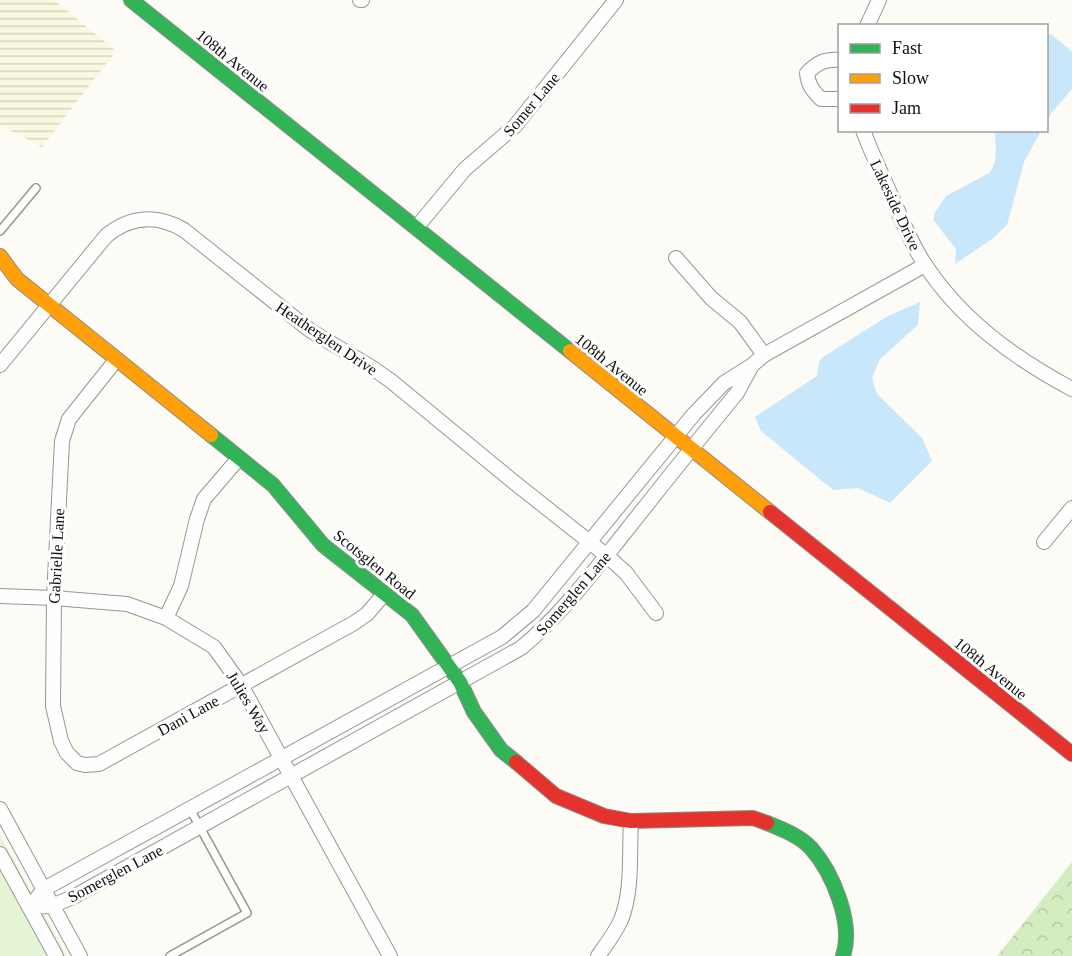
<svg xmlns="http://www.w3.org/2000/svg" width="1072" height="956" font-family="Georgia,serif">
  <defs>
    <pattern id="farmland-rules" width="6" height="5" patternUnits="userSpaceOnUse" patternTransform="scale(1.5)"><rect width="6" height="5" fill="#faf8e1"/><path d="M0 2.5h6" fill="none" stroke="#d5d4c0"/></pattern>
    <pattern id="forest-crowns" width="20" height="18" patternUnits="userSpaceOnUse" patternTransform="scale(1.5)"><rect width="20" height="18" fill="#d5ecc1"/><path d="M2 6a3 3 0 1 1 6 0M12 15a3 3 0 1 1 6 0" fill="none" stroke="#b6c9a5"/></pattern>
  </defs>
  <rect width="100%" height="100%" fill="#fcfbf6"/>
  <polygon fill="url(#farmland-rules)" points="0,0 54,0 116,51 42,147 0,125"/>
  <polygon fill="#e5f4d4" points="0,835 67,956 0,956"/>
  <polygon fill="url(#forest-crowns)" points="1072,862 1072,956 997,956"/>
  <g fill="#c9e7fa">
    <polygon points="1047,34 1052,35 1072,52 1072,89 1052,112 1047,121"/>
    <path d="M995 131H1041L1024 162 1007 225 992 239 955 264 956 249 934 221V214L946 196 989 173C999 162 995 145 995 131Z"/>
    <polygon points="920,302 918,325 880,359 872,378 877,394 922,438 932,461 890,503 858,488 833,490 761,431 755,417 817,376 819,362 823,357 888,316"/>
  </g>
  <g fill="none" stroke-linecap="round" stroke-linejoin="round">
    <defs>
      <g id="lane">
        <polyline points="0,231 36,188"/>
        <polyline points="170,956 247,913 190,809"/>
      </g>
      <g id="street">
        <polyline points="360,0 362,0"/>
        <polyline points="867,26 879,0"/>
        <path d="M840 60C825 59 818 62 807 73 808 85 813 91 821 99H840"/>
        <path d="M863 130C871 152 881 173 890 193 901 217 910 242 924 263 960 319 1014 358 1072 389"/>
        <polyline points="416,228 465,169 515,126 616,0"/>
        <polyline points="676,258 711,298 740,322 764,355"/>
        <polyline points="116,360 69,419 62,441 54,598 53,706 61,741 67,753 77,763 85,765 99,764 354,623 367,614 384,594"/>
        <path d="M0 365 106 236C130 216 157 214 184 230L311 331 371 367 391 381 515 483 606 555 626 573 656 613"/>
        <polyline points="1044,542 1072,508"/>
        <polyline points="0,596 54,598 127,604 166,618 214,647 241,685 390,956"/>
        <polyline points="166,618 181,586 197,519 204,499 239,458"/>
        <polyline points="0,809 80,956"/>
        <polyline points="0,854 56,956"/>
        <polyline points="30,907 44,889 502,637 533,611 694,414 724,383 751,366 764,355 925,265"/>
        <path d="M30 907 52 906 75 896 521 648C560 616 591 575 622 536 660 488 698 440 737 393L751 367"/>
        <path d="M598 956C606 945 615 933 621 920 633 890 629 853 631 821"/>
      </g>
      <g id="fast">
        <polyline points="131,0 570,351"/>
        <polyline points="211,435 273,485 323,545 412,615 460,682 474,712 501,750 516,762"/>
        <path d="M767 823C782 829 800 836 811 848 833 873 854 924 843 956"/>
      </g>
      <g id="slow">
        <polyline points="0,256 17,279 211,435"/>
        <polyline points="570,351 770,512"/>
      </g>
      <g id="jam">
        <polyline points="770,512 1072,754"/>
        <polyline points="516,762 556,796 604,816 631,821 753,818 767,823"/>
      </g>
    </defs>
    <use href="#lane" stroke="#969694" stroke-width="10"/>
    <use href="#street" stroke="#969694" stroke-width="16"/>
    <use href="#fast" stroke="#8d8c8a" stroke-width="16"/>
    <use href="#slow" stroke="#8d8c8a" stroke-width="16"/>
    <use href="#jam" stroke="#8d8c8a" stroke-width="16"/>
    <use href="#lane" stroke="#fffefe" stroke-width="7"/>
    <use href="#street" stroke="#fffefe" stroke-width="14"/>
    <use href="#fast" stroke="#30b455" stroke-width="14"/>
    <use href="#slow" stroke="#ff9f0a" stroke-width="14"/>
    <use href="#jam" stroke="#e5322d" stroke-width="14"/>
  </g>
  <g text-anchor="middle" stroke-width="6" stroke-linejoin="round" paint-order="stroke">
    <g font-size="16" fill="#101010" stroke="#fff">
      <text transform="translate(233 60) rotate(39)" y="6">108th Avenue</text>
      <text transform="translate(531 104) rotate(-50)" y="6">Somer Lane</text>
      <text transform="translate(896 205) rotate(65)" y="6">Lakeside Drive</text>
      <text transform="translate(327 338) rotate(34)" y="6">Heatherglen Drive</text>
      <text transform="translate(612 364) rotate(39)" y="6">108th Avenue</text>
      <text transform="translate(56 556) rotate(-87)" y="6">Gabrielle Lane</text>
      <text transform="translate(375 564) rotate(39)" y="6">Scotsglen Road</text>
      <text transform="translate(573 593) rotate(-49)" y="6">Somerglen Lane</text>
      <text transform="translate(991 668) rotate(39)" y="6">108th Avenue</text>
      <text transform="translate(249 702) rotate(59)" y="6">Julies Way</text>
      <text transform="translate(188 715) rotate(-29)" y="6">Dani Lane</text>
      <text transform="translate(115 873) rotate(-28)" y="6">Somerglen Lane</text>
    </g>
  </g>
  <rect x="838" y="24" width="210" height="108" fill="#ffffff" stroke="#9f9f9f" stroke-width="1.5"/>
  <rect x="850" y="44" width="30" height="9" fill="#30b455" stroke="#9f9f9f" stroke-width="1.5"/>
  <text x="892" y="54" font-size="18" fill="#101010">Fast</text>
  <rect x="850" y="74" width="30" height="9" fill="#ff9f0a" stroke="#9f9f9f" stroke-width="1.5"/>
  <text x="892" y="84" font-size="18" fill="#101010">Slow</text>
  <rect x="850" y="104" width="30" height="9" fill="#e5322d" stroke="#9f9f9f" stroke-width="1.5"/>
  <text x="892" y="114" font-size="18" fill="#101010">Jam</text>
</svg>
